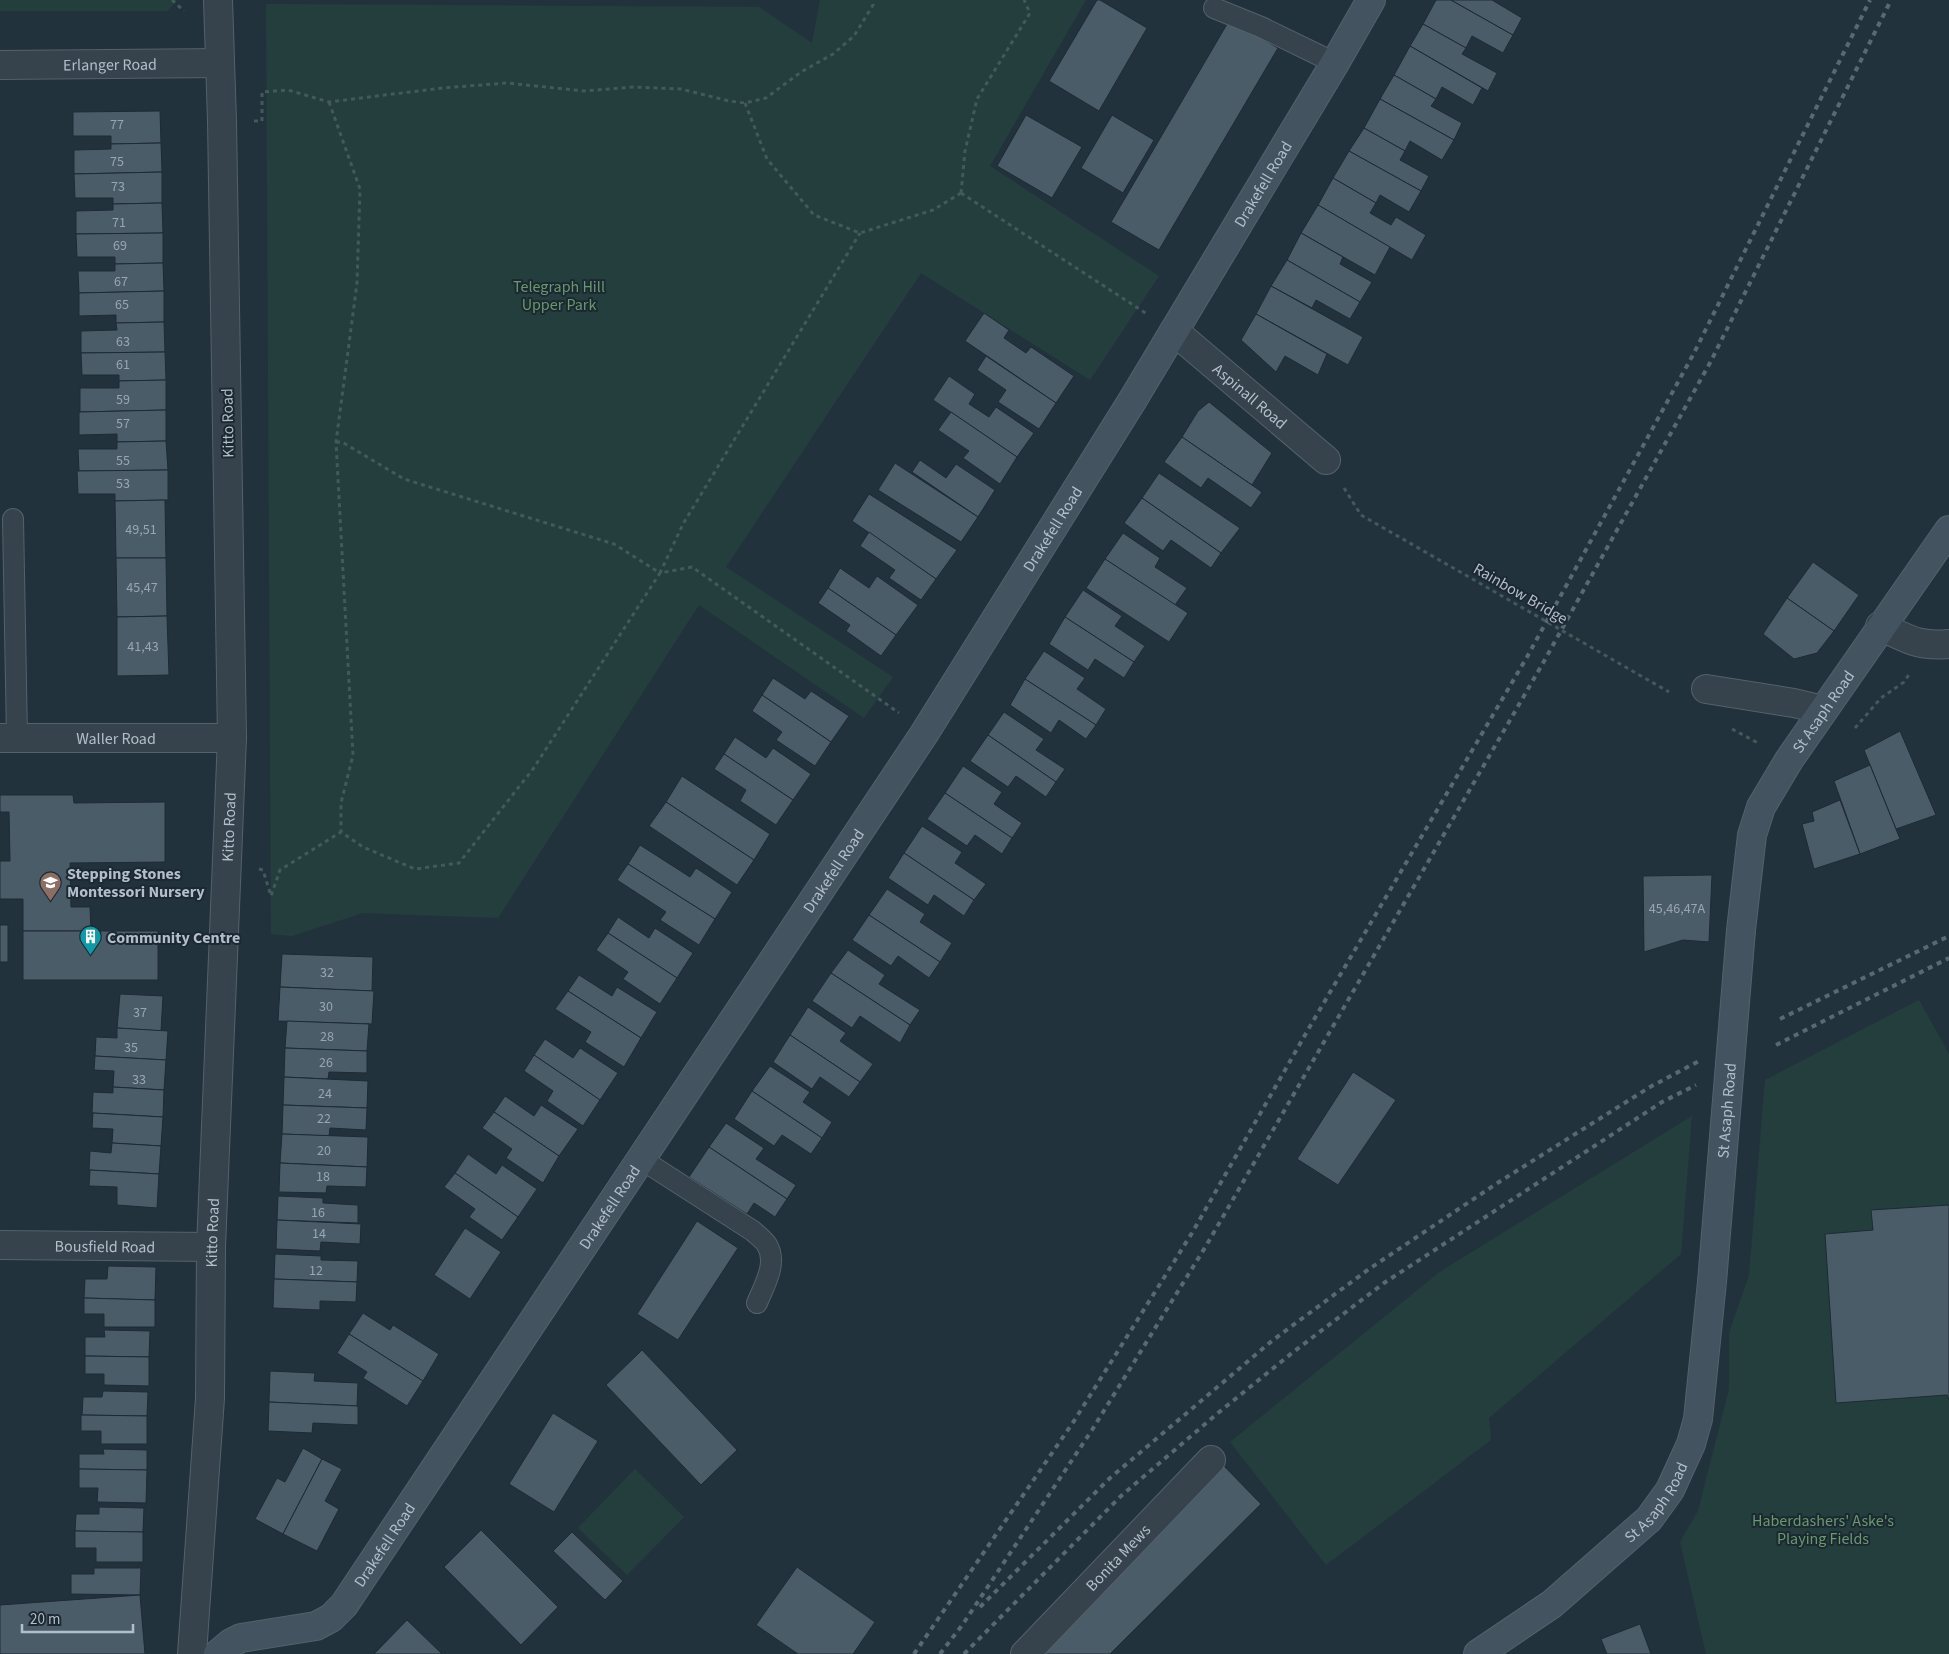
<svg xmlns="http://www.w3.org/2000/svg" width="1949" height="1654" font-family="'Source Sans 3',sans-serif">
  <rect width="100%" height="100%" fill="#22323d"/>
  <g fill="#243e3d">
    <polygon points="0,0 177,0 168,11 0,11"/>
    <polygon points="820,0 1086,0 990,166 1159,276 1090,380 921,273 726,567 893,677 864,718 699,605 498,918 363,913 292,936 271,934 266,4 759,7 812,43"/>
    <polygon points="1919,1000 1949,1054 1949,1654 1706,1654 1680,1542 1698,1511 1729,1389 1729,1333 1749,1275 1765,1080"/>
    <polygon points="1692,1116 1681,1254 1489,1418 1491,1440 1326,1565 1230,1442 1441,1271"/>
    <polygon points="635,1469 684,1517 627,1575 578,1528"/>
  </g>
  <g fill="#4b5c69" stroke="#1e2a34">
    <polygon points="1097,0 1100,0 1147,28 1099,111 1049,81"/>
    <polygon points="1436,0 1451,0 1513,35 1503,53 1472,36 1466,48 1423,24"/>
    <polygon points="1451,0 1492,0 1522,18 1513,35"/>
    <polygon points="1230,19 1278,48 1159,250 1111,222"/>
    <polygon points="1423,24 1466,48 1462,54 1497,73 1488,91 1410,46"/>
    <polygon points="1410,46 1482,88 1473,105 1442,87 1436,99 1394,75"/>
    <polygon points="1394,75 1436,99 1431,106 1462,123 1454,140 1380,99"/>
    <polygon points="1380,99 1454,140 1442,160 1410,141 1405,151 1364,128"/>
    <polygon points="160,111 161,143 111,144 111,136 73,136 73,112"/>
    <polygon points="1026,115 1082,147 1052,198 997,166"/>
    <polygon points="1112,115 1154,140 1123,193 1081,168"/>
    <polygon points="1364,128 1405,151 1400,160 1429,176 1421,191 1349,151"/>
    <polygon points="161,143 162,172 74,174 74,150 111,149 111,144"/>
    <polygon points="1349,151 1421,191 1409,212 1380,195 1376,203 1333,178"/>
    <polygon points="162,172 162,203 113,204 113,198 75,198 74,174"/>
    <polygon points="1333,178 1376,203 1370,213 1391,225 1396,217 1426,235 1412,260 1318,205"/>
    <polygon points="162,203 163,233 76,234 76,211 113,210 113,204"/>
    <polygon points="1318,205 1390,247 1375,275 1301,233"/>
    <polygon points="163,233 163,263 115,264 115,257 77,257 76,234"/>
    <polygon points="1301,233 1343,257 1340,264 1372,282 1360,302 1287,260"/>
    <polygon points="1287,260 1360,302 1350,319 1316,300 1312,308 1271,286"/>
    <polygon points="163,263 164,291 79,293 78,271 115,271 115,264"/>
    <polygon points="1271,286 1363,337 1348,365 1256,314"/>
    <polygon points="164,291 164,322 116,323 116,315 79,316 79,293"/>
    <polygon points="984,313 1009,330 1004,338 1026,353 1031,347 1074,376 1056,403 965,341"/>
    <polygon points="1256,314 1327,354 1318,375 1285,356 1276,372 1241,340"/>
    <polygon points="164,322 165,352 81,353 81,331 117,330 116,323"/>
    <polygon points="165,352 166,380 119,381 119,375 82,375 81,353"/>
    <polygon points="986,356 1056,403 1039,429 998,402 1006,390 977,370"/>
    <polygon points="949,376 975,394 969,404 989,417 996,407 1034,433 1017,457 933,400"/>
    <polygon points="166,380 166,410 80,412 80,388 119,388 119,381"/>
    <polygon points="1209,402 1272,453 1252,485 1182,437 1198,411"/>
    <polygon points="166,410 166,441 117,442 117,434 79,435 79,412"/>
    <polygon points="951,412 1017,457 1000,484 963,458 969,451 938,430"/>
    <polygon points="1182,437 1262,492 1251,508 1208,478 1201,488 1164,462"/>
    <polygon points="166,441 168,470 79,471 78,449 117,449 117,442"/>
    <polygon points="920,460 946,478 956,464 995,490 978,517 912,472"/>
    <polygon points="895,463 978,517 961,542 878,490"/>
    <polygon points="168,470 168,500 115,501 115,494 78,494 77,471"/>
    <polygon points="1159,473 1240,528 1221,553 1142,498"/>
    <polygon points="869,494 957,550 936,579 852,521"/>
    <polygon points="1142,498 1221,553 1211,568 1171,540 1163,551 1124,523"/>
    <polygon points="165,500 166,558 116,558 115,501"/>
    <polygon points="869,532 936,579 921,600 889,578 895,570 860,546"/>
    <polygon points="1123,533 1160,558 1155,567 1187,588 1175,605 1105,559"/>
    <polygon points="116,558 166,558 167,616 117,617"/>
    <polygon points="1105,559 1188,613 1169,642 1086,588"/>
    <polygon points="1813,562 1859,595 1834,631 1787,598"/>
    <polygon points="840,568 869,588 877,576 918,605 896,635 828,588"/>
    <polygon points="828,588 896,635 881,656 846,631 850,625 818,603"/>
    <polygon points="1083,590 1122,616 1115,626 1145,646 1134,662 1065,617"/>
    <polygon points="1787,598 1834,631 1817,653 1794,659 1763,634"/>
    <polygon points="167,616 169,675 117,676 117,617"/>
    <polygon points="1065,617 1134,662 1124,678 1095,659 1088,670 1049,644"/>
    <polygon points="1044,651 1085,678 1077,689 1106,709 1096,725 1025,679"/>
    <polygon points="773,678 805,699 811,691 849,716 831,742 762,695"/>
    <polygon points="1025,679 1096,725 1086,739 1059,720 1051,733 1010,705"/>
    <polygon points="762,695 831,742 815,766 776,740 782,732 752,711"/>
    <polygon points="1004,712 1044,739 1036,750 1065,769 1056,782 988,735"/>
    <polygon points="1900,731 1936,815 1896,829 1864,750"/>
    <polygon points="988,735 1056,782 1046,797 1016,776 1008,787 970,761"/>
    <polygon points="735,737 766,758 773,748 811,774 793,800 724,754"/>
    <polygon points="724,754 793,800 776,825 740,801 746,790 714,769"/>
    <polygon points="1870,765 1900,839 1860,854 1834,781"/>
    <polygon points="963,766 1002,792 994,804 1022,823 1012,838 945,793"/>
    <polygon points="682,776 770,834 754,860 666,802"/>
    <polygon points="945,793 1012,838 1002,854 975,835 967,846 927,819"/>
    <polygon points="0,795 73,795 74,803 165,802 165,862 70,863 71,907 90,907 91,931 23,931 23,899 0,899 0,861 10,861 9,812 0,812"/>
    <polygon points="1840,800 1860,854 1814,869 1802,824 1814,821 1812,812"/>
    <polygon points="666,802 754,860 737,885 649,826"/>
    <polygon points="922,826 962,852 955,863 986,884 974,900 904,853"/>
    <polygon points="640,845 690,877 696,868 732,892 715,919 628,864"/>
    <polygon points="904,853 974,900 964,916 934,895 928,905 888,878"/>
    <polygon points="628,864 715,919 699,945 660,920 666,912 617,880"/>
    <polygon points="1712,875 1709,942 1683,940 1644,952 1643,876"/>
    <polygon points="887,889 925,914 920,922 952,943 940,962 869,915"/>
    <polygon points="869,915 940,962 929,978 898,956 891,966 852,940"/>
    <polygon points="618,917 649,938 655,928 693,953 677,978 608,933"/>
    <rect x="0" y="925" width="8" height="37"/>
    <rect x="23" y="931" width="135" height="49"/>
    <polygon points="608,933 677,978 660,1004 623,979 628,972 596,950"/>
    <polygon points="848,950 885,975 879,984 920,1010 910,1025 831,973"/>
    <polygon points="282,954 373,957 372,991 280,987"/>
    <polygon points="831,973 910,1025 900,1043 860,1016 852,1028 812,1001"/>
    <polygon points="579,975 612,996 617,987 657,1012 641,1038 568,991"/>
    <polygon points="280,987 374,991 372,1024 278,1021"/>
    <polygon points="568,991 641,1038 624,1067 585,1042 591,1032 555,1009"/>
    <polygon points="120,994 163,996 161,1031 117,1028"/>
    <polygon points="808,1007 846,1033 840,1041 873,1064 860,1082 790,1035"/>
    <polygon points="287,1021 369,1024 367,1051 285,1048"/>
    <polygon points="117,1028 168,1031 166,1060 95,1056 96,1037 117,1038"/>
    <polygon points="790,1035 860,1082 849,1097 820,1077 812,1089 773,1062"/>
    <polygon points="545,1039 573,1058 580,1048 618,1073 600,1100 534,1055"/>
    <polygon points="285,1048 367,1051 367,1073 329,1072 328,1079 284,1077"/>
    <polygon points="534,1055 600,1100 583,1126 547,1101 553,1091 524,1071"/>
    <polygon points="95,1056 166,1060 164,1090 113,1087 114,1071 94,1070"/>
    <polygon points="770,1066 810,1092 803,1102 832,1122 822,1138 752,1091"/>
    <polygon points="1353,1072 1396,1100 1338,1185 1297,1159"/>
    <polygon points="284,1077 368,1081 367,1108 283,1105"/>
    <polygon points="113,1087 164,1090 163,1117 92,1113 93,1092 113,1093"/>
    <polygon points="752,1091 822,1138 811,1154 782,1135 774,1146 734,1119"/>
    <polygon points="505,1096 534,1116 541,1105 578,1129 559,1156 494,1112"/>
    <polygon points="283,1105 367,1108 366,1130 330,1128 329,1136 282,1134"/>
    <polygon points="494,1112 559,1156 543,1183 506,1158 512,1149 482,1128"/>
    <polygon points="93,1113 163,1117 161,1146 112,1143 113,1129 92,1128"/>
    <polygon points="726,1123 764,1148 756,1159 796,1185 787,1199 709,1147"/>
    <polygon points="282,1134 368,1137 367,1167 280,1163"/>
    <polygon points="112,1143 161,1146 159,1174 89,1170 90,1151 111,1153"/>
    <polygon points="709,1147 787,1199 775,1217 754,1203 747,1214 689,1177"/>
    <polygon points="468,1154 496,1174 502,1165 537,1189 518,1217 455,1173"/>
    <polygon points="280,1163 367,1167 366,1187 327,1186 326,1193 279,1192"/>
    <polygon points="90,1170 159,1174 157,1208 117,1205 117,1187 89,1186"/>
    <polygon points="455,1173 518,1217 502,1240 469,1217 475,1209 444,1187"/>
    <polygon points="278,1196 323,1198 323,1203 358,1205 358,1223 277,1220"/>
    <polygon points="1949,1205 1949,1400 1947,1395 1836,1403 1825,1234 1873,1230 1871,1210"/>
    <polygon points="277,1220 361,1224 360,1244 321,1242 320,1251 276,1249"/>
    <polygon points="697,1221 738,1248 678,1340 637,1314"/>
    <polygon points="465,1228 501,1252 470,1299 434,1275"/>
    <polygon points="275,1254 321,1256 321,1260 358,1261 357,1282 274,1279"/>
    <polygon points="108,1266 156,1267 155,1300 84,1298 85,1279 107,1279"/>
    <polygon points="274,1279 357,1282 356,1302 320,1301 320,1310 273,1308"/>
    <polygon points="84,1298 155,1300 155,1327 104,1327 104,1314 84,1314"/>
    <polygon points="363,1313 390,1330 393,1325 439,1354 423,1381 349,1334"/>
    <polygon points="104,1330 150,1331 149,1357 85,1356 85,1337 105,1337"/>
    <polygon points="349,1334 423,1381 407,1406 363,1378 367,1372 337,1353"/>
    <polygon points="642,1350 737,1450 701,1485 606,1385"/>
    <polygon points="85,1356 149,1357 149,1386 104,1385 104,1374 85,1374"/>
    <polygon points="270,1371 315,1373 314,1381 358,1383 357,1406 269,1402"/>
    <polygon points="103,1391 148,1392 147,1416 82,1415 83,1397 102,1397"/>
    <polygon points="269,1402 358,1406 358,1425 313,1423 312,1433 268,1431"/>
    <polygon points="553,1413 598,1441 554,1512 509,1484"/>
    <polygon points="81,1415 147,1416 147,1444 101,1444 101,1431 81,1431"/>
    <polygon points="303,1448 322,1459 283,1534 255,1519 277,1478 285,1482"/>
    <polygon points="103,1449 147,1450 147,1470 79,1469 79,1454 104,1454"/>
    <polygon points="322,1459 342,1469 325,1501 339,1509 317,1551 283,1534"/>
    <polygon points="1223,1465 1261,1504 1110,1654 1031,1654"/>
    <polygon points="79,1469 147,1470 146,1503 97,1502 98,1488 79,1488"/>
    <polygon points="99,1507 144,1508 143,1532 75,1531 76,1514 99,1514"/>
    <polygon points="481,1530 558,1607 521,1645 444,1567"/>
    <polygon points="75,1531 143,1532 143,1562 96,1562 96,1548 75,1548"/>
    <polygon points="572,1532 623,1581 605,1600 553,1551"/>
    <polygon points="797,1567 875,1622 853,1654 798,1654 756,1625"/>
    <polygon points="94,1568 141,1568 140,1595 71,1594 71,1574 94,1574"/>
    <polygon points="140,1595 145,1654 0,1654 0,1605"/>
    <polygon points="407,1620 442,1654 374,1654"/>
    <polygon points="1640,1624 1651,1654 1607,1654 1601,1639"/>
  </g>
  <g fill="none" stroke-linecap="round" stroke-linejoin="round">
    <defs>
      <g id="lane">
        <polyline points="1214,8 1261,27 1335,63"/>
        <polyline points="13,519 17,738"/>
        <path d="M641 1159 753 1231C757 1235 764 1240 767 1245 778 1263 764 1286 757 1303"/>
      </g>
      <g id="street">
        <path id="s1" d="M0 65 220 63"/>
        <path id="s2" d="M1174 331 1326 460"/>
        <path d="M1880 626C1908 639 1918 647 1949 644"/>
        <polyline points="1706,689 1794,703 1823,710"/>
        <path id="s3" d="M0 738H232"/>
        <path id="s4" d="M0 1245 211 1247"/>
        <path id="s5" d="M192 1654 210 1398 211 1247 232 738 222 121 218 0"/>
        <path id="s6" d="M1025 1654 1211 1460"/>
      </g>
      <g id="secondary">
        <path id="s7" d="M1741 930 1752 835 1761 807 1789 760 1949 530"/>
        <path id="s8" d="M218 1654 231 1643 241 1638 316 1626 331 1618 344 1605 924 734 1132 401 1335 63 1371 0"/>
        <path id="s9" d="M1478 1654 1552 1604 1649 1519 1670 1490 1691 1444 1698 1419 1712 1282"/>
      </g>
    </defs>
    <use href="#lane" stroke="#55616b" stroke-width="22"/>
    <use href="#street" stroke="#55616b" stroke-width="30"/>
    <use href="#secondary" stroke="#55616b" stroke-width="30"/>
    <g stroke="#425a59" stroke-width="3" stroke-dasharray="4 4" stroke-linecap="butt">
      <polyline points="172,0 184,11"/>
      <polyline points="329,102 360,189 357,283 336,442 353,755 341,803 341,832"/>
      <polyline points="745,103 767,159 814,215 860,233 933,210 961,193"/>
      <polyline points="254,121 262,121 262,92 288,90 329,102 442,88 507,83 584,91 634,87 681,89 729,101 745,103 766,98 801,72 833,54 854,36 873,5 873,0"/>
      <polyline points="961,193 1147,314"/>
      <polyline points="961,193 965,151 977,99 1030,13 1024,0"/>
      <polyline points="336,442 342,442 404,479 614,544 660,573 683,524 860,233"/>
      <polyline points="1344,488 1361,515"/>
      <polyline points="1855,728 1881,698 1904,682 1910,673"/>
      <polyline points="1732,729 1760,744"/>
      <polyline points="259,869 263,870 271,896 280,870 341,832 363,847 415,869 459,863 533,769 660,573 692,567 899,713"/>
    </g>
    <use href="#lane" stroke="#36434d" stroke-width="20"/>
    <use href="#street" stroke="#36434d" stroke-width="28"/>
    <use href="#secondary" stroke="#445360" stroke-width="28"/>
    <g stroke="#586874" stroke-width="4" stroke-dasharray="5 5" stroke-linecap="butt">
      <polyline points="1780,1019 1949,936"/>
      <polyline points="1776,1045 1949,958"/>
      <polyline points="980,1607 1110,1478 1273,1340 1369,1269 1499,1182 1650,1087 1699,1061"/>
      <polyline points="914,1654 1074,1421 1192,1233 1309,1028 1527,657 1694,353 1870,0"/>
      <polyline points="940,1654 963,1624 1092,1430 1206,1246 1543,663 1711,361 1891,0"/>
      <polyline points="964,1654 1121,1496 1218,1413 1292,1353 1384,1283 1662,1102 1696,1085"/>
    </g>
    <defs>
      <g id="secondary-bridge">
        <path id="s10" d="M1712 1282 1741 930"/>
      </g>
    </defs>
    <use href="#secondary-bridge" stroke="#55616b" stroke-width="30" stroke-linecap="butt"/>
    <polyline stroke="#425a59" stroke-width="3" stroke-dasharray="4 4" stroke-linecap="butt" points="1361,515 1669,692"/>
    <use href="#secondary-bridge" stroke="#445360" stroke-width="28"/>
  </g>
  <defs>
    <symbol id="school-pin" viewBox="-11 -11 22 30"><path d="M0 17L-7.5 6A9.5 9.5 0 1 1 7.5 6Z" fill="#8d6e63" stroke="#1c2832"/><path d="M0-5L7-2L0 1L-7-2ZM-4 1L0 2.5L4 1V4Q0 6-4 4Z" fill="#fff"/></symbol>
    <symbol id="building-pin" viewBox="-11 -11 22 30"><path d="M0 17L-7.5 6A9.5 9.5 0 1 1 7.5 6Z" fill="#0f9aa8" stroke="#1c2832"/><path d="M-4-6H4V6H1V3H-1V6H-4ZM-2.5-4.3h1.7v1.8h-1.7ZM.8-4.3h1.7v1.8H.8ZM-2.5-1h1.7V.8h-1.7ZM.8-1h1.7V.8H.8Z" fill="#fff"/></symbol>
  </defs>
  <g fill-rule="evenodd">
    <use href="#school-pin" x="38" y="870" width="25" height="34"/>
    <use href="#building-pin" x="78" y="924" width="25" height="34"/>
  </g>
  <g text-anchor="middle" stroke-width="4" stroke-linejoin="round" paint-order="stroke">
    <g font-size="14" fill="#98a6b1">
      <text x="117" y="129">77</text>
      <text x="117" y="166">75</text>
      <text x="118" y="191">73</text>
      <text x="119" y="227">71</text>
      <text x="120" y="250">69</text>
      <text x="121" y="286">67</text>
      <text x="122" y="309">65</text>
      <text x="123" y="346">63</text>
      <text x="123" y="369">61</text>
      <text x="123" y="404">59</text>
      <text x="123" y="428">57</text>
      <text x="123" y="465">55</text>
      <text x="123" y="488">53</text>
      <text x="141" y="534">49,51</text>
      <text x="142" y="592">45,47</text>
      <text x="143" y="651">41,43</text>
      <text x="1677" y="913">45,46,47A</text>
      <text x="327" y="977">32</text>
      <text x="326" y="1011">30</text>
      <text x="140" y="1017">37</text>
      <text x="327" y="1041">28</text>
      <text x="131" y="1052">35</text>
      <text x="326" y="1067">26</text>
      <text x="139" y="1084">33</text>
      <text x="325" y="1098">24</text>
      <text x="324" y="1123">22</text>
      <text x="324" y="1155">20</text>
      <text x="323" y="1181">18</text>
      <text x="318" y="1217">16</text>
      <text x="319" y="1238">14</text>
      <text x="316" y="1275">12</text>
    </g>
    <g font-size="16" fill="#b2bec9" stroke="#1c2832">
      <text dy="6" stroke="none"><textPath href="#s1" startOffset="110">Erlanger Road</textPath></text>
      <text dy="6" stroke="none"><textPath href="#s8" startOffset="1832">Drakefell Road</textPath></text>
      <text dy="6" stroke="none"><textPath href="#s2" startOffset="100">Aspinall Road</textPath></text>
      <text transform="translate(227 423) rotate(-91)" y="6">Kitto Road</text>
      <text dy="6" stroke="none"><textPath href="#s8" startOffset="1428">Drakefell Road</textPath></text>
      <text transform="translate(1521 593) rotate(30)" y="6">Rainbow Bridge</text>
      <text dy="6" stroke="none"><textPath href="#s7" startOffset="239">St Asaph Road</textPath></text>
      <text dy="6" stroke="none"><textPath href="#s3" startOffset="116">Waller Road</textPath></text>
      <text dy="6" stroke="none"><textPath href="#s5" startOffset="828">Kitto Road</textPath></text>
      <text dy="6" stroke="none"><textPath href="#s8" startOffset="1022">Drakefell Road</textPath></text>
      <text dy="6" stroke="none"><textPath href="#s10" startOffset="172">St Asaph Road</textPath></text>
      <text dy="6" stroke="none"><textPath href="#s8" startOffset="618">Drakefell Road</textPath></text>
      <text dy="6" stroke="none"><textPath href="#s5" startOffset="422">Kitto Road</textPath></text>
      <text dy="6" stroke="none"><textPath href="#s4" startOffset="105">Bousfield Road</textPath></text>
      <text dy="6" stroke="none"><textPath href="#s9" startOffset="236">St Asaph Road</textPath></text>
      <text dy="6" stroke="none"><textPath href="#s8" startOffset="212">Drakefell Road</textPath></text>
      <text dy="6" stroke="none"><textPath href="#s6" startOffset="134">Bonita Mews</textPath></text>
    </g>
    <g font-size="16" fill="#689a6c" stroke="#1c2832">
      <text x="559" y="292">Telegraph Hill<tspan x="559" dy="18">Upper Park</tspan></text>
      <text x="1823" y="1526">Haberdashers' Aske's<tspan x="1823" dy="18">Playing Fields</tspan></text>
    </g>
    <g font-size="16" font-weight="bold" fill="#b2bec9" stroke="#1c2832" text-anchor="start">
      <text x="67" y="879">Stepping Stones<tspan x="67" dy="18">Montessori Nursery</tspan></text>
      <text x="107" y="943">Community Centre</text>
    </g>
  </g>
  <path d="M22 1624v8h111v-8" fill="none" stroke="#b2bec9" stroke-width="2.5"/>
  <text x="30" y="1624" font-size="15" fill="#b2bec9" stroke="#1c2832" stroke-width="4" paint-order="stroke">20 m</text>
</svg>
